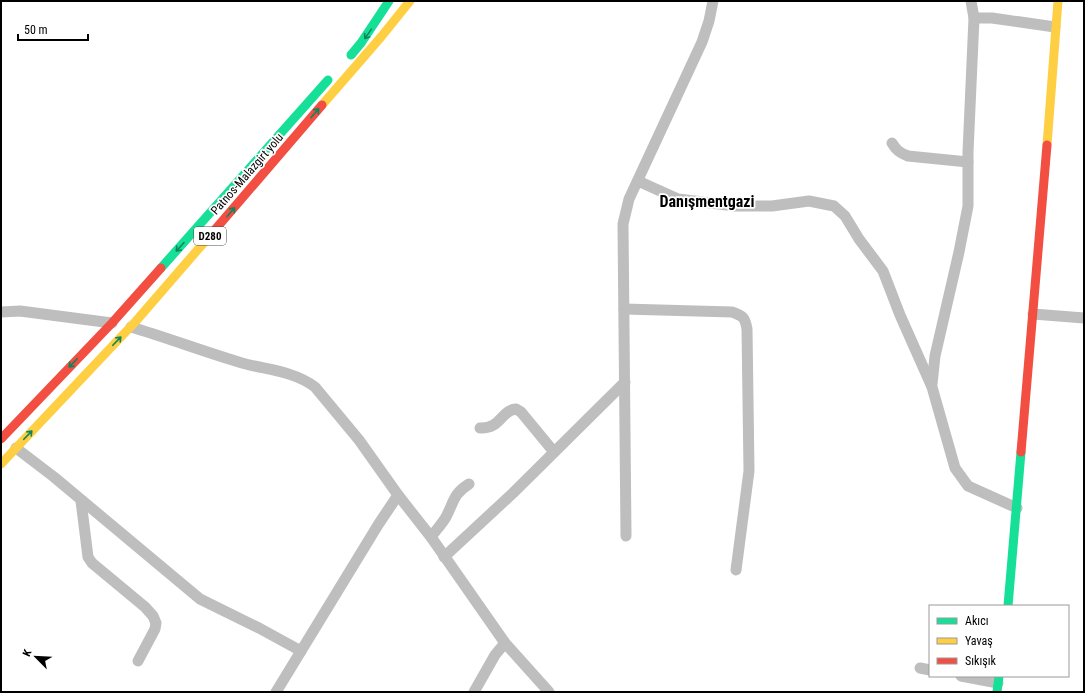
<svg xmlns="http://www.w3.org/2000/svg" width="1085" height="693" font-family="'Roboto Condensed',sans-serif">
  <rect width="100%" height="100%" fill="#fff"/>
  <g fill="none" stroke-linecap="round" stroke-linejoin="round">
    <g stroke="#bebebe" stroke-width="11">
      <polyline points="974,18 992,18 1055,27"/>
      <path d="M892 143C896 150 900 153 908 156L968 162"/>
      <polyline points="638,181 678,199 735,206 772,206 809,201 834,206 845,216 859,239 883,271 900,315 932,387 955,468 968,486 1017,508"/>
      <path d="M624 309 732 312C743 316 745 317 747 329L749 471 736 570"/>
      <polyline points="1,312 20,311 112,323"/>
      <polyline points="1033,314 1084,318"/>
      <path d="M131 327C168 338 205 352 242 363 267 370 294 371 315 387L359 440 398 495 431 537 505 643 549 692"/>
      <polyline points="932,384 935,356 959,252 968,206 968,152 974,18 971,1"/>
      <path d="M480 428C501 429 501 410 516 409L521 412 554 452"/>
      <polyline points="16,448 54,477 200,599 259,628 301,651"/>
      <polyline points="81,501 88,557 92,563 145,607 153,616 156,623 155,629 138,661"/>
      <polyline points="626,536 623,224 629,199 702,42 709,21 713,1"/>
      <path d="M431 537C436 530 442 524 446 517 454 502 453 494 469 484"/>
      <polyline points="444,557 513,493 625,382"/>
      <polyline points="920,668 930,670"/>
      <polyline points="961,676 998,683"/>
      <polyline points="276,692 378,525 398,495"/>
      <polyline points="474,692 495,655 505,643"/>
    </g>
    <g stroke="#16e098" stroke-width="9">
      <polyline points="351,55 361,43 389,1"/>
      <polyline points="161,268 328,80"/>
      <polyline points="1008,606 1021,452"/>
      <polyline points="997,692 999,676"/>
    </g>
    <g stroke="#ffcf43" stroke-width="9">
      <polyline points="322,105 381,37 410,1"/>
      <polyline points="1047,145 1058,1"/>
      <polyline points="1,464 136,321 207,239"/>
    </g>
    <g stroke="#f24e42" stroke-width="9">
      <polyline points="207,239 322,105"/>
      <polyline points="1,439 112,323 161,268"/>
      <polyline points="1021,452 1047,145"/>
    </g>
  </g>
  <defs><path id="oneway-shaft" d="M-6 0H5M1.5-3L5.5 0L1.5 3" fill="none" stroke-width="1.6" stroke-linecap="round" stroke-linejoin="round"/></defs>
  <g stroke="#0d865b">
    <use href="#oneway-shaft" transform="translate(368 34) rotate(125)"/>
    <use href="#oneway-shaft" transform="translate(315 113) rotate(-49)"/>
    <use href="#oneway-shaft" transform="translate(231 212) rotate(-49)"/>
    <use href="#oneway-shaft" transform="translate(180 247) rotate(132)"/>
    <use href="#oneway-shaft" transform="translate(117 341) rotate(-46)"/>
    <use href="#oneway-shaft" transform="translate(73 363) rotate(134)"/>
    <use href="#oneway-shaft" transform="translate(28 435) rotate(-46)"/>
  </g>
  <g text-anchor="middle" stroke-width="3.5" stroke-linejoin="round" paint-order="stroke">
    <rect fill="#fff" stroke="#4c4c4c" stroke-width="1" x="194" y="227" width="32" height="18" rx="3"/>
    <g font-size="11" font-weight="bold" fill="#000">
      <text x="210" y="240">D280</text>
    </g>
    <g font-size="12" fill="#000" stroke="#fff">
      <text transform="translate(247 174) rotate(-49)" y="4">Patnos-Malazgirt yolu</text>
    </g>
    <g font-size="16" font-weight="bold" fill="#000" stroke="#fff">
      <text x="707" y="207">Danışmentgazi</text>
    </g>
  </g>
  <rect width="1085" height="693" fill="none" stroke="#000000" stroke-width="4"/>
  <rect x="929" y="605" width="140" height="72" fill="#ffffff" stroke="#999999"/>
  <rect x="937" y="618" width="20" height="6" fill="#16e098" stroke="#999999"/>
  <text x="965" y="625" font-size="12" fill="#000000">Akıcı</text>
  <rect x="937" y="638" width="20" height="6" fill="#ffcf43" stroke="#999999"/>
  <text x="965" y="645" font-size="12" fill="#000000">Yavaş</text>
  <rect x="937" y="658" width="20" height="6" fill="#f24e42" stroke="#999999"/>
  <text x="965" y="665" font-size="12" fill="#000000">Sıkışık</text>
  <g transform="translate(36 657) rotate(294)" stroke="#ffffff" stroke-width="3" paint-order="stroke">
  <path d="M0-3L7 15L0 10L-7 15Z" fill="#000000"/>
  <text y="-6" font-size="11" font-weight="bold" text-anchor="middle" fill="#000000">K</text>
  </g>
  <path d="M18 34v6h70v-6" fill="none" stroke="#000000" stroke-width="2"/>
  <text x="24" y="34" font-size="12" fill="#000000" stroke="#ffffff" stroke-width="3" paint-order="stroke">50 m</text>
</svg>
